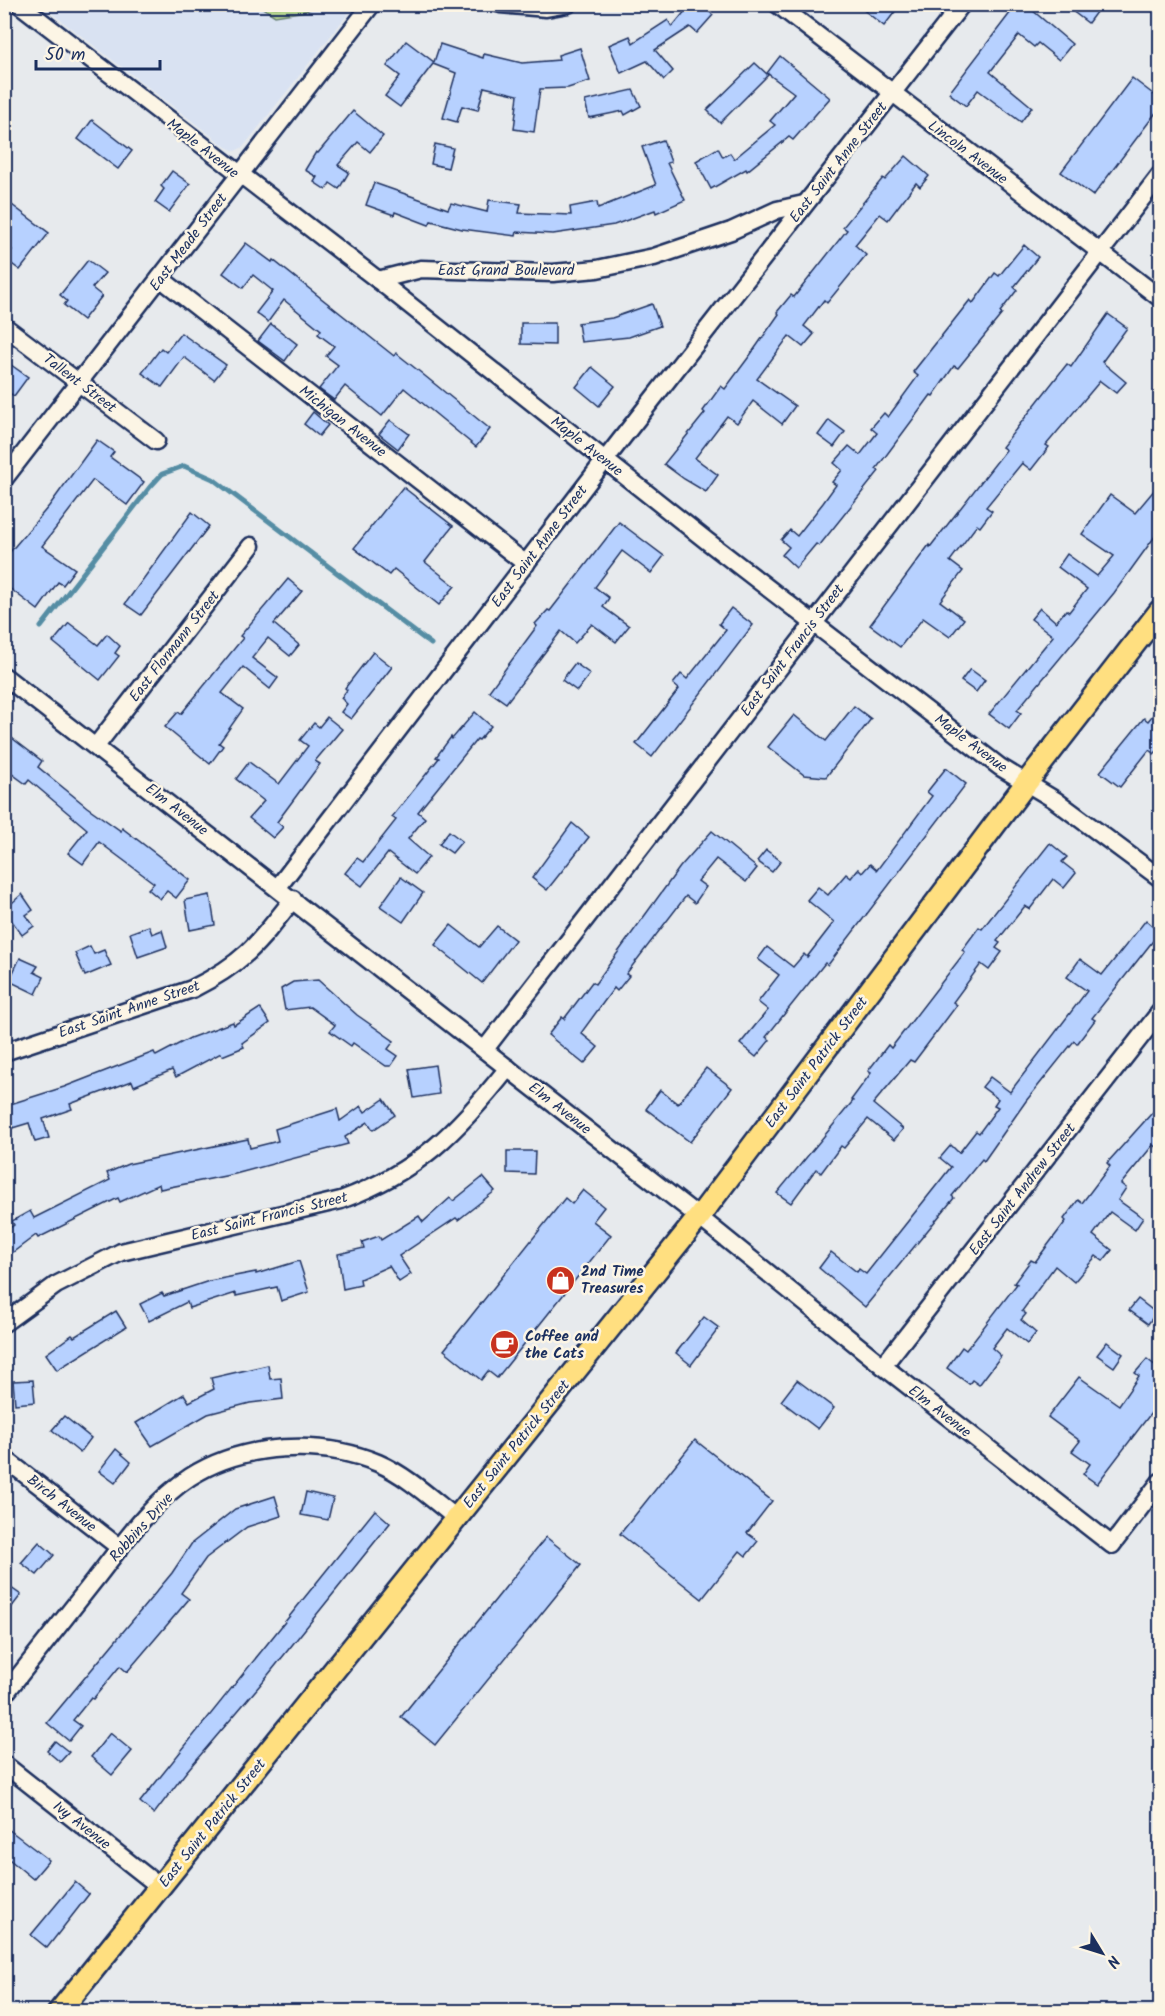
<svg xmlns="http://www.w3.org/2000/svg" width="1165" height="2016" font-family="Kalam,sans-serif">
  <defs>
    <pattern id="wetland-marsh" width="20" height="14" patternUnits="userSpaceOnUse" patternTransform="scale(1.5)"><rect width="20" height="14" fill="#b7d68f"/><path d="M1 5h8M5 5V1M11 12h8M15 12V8" fill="none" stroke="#9db87e"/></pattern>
  </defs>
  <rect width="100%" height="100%" fill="#e7eaed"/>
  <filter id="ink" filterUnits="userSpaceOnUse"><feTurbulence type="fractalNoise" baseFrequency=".0167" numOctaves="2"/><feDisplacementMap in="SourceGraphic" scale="12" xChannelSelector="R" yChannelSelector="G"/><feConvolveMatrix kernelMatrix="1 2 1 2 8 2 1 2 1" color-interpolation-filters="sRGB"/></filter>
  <g filter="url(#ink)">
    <polygon fill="#d9e2f2" points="41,5 355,5 243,147 235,151 226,147"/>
    <polygon fill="url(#wetland-marsh)" stroke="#698276" stroke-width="1.5" points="258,5 317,5 306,11 275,16"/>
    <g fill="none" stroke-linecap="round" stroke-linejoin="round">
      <polyline stroke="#558da4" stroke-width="5" points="41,627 150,487 162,474 184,466 213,479 431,644"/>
    </g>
    <g fill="#b7d1ff" stroke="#1b2f5e" stroke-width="1.5">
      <polygon points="691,4 700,4 713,15 697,33 690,27 655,50 673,71 664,80 647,61 621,73 609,45 630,36 633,43 668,20 672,27"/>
      <polygon points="856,4 901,4 884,26"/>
      <polygon points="1017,4 1025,4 1072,44 1059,60 1038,43 1034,47 1019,35 990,72 1032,107 1021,122 978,90 966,106 949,93"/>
      <polygon points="1063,4 1102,4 1088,23"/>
      <polygon points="406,41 434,62 440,44 483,58 484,54 522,63 559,60 558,55 580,48 590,81 568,88 540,89 534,132 514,129 518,95 484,87 478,110 462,106 457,122 443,118 456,73 433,64 400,107 385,96 400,76 387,66"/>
      <polygon points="780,56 830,98 793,140 789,137 747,171 746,169 711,189 696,161 718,148 723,157 730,153 734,159 775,125 770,121 794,93 767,73"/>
      <polygon points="755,63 768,75 720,123 707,110"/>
      <polygon points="1132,78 1161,100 1161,106 1093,196 1061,172"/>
      <polygon points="633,90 641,106 625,115 623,111 589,118 585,101"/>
      <polygon points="353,111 383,136 370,152 358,142 338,165 349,172 339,189 330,183 326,190 314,182 317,177 305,170 316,152 318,153"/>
      <polygon points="92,120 132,151 118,169 78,139"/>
      <polygon points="663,140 671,162 667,163 685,200 656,213 655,210 614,225 553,234 517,232 516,236 462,229 431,221 429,225 395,212 394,215 366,205 374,183 448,209 451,203 487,212 489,200 521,204 519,213 571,215 570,207 597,202 598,208 656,185 642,147"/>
      <polygon points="435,144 453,148 448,168 431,164"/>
      <polygon points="906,156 929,176 920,187 916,183 888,220 880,214 855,245 866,255 827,303 824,300 804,326 814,334 803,347 789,336 757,379 795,406 782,424 753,401 737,423 727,416 695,458 718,475 706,492 684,479 664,464 705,413 703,411 721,386 725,389 751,354 779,314 777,312 791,295 794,297 847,230 843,227 883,178 885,180"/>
      <polygon points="172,171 190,184 169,212 155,202 164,189 161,186"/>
      <polygon points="4,199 49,233 20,270 5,259 12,250 4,244"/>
      <polygon points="246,243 272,262 273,260 394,356 396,353 420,372 490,429 476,447 404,388 382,416 345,386 334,400 319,389 338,365 326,356 334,346 318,334 321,330 284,300 268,322 256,313 273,291 253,275 243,288 223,273"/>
      <polygon points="1024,245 1038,257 1014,287 1017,290 1000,312 1002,314 958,368 954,366 933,396 931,395 876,469 879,471 819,546 816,544 796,568 782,555 789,547 781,540 790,530 797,536 823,503 836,485 832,482 842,470 834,463 849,446 860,455 877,433 871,428 884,413 888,417 918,376 913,372 970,300 973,303 995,273 999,276"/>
      <polygon points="88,260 105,273 92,288 102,296 83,320 64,305 67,301 60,295"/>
      <polygon points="652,304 660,326 629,337 581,342 578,323 612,318"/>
      <polygon points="1108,314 1127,328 1102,362 1126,382 1116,393 1100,381 1046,445 1049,447 1031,470 1022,463 986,507 992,511 980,527 977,525 950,561 963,571 940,601 964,619 950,637 923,618 900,647 870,625 929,545 930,547 1006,450 1002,447 1067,364 1071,367"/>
      <polygon points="521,323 555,323 555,345 521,344"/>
      <polygon points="271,324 297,344 285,361 258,341"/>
      <polygon points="181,333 226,365 214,380 184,357 162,387 142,373 161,348 166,352"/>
      <polygon points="4,360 28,377 14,396 4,389"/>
      <polygon points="592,367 615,386 599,406 576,387"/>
      <polygon points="313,412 328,425 319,436 304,424"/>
      <polygon points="390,420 409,434 398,449 379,434"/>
      <polygon points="829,420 845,432 834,447 818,435"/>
      <polygon points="97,440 114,452 110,457 144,482 127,505 93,480 42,546 75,569 63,585 58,582 38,610 4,584 4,559 49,506"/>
      <polygon points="1161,482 1161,528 1114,593 1017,710 1021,713 1009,729 989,714 1053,636 1031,619 1040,608 1056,622 1066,610 1069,612 1087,589 1058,567 1067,554 1097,576 1114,556 1082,534 1110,495 1135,513"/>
      <polygon points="403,487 453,526 425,562 455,586 439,605 394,569 389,575 354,548"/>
      <polygon points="192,512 209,526 141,615 125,604"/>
      <polygon points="619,522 664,556 651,573 622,551 595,587 609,598 603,607 629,626 616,642 592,624 575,643 561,631 506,703 489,691 537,626 535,624 548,610 550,611"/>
      <polygon points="288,579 302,591 274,624 299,645 290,656 268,638 252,658 278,678 270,689 243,667 222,693 243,709 219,743 223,746 210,764 165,727 178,712 181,714 243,638 240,636"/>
      <polygon points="731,608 753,625 652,757 636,744 679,689 673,684 681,674 687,679 726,630 719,624"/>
      <polygon points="69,623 98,645 107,634 120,646 115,653 119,656 100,680 53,642"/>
      <polygon points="373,652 392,667 351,719 341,712 347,704 341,698 347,690 345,688"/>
      <polygon points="575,663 590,674 577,691 562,680"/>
      <polygon points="970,669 985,680 976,692 961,681"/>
      <polygon points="1161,705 1161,747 1154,754 1149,750 1120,787 1100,772 1144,718 1148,721"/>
      <polygon points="854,706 871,719 826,777 804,775 768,747 794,715 826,741"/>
      <polygon points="475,712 491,726 479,740 477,739 418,812 425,818 408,839 429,857 415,874 388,853 362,886 345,873 357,858 363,862 396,820 392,817 439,758 436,757 451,737 452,739"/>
      <polygon points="327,717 342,729 315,761 320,764 277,822 283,827 273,838 249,818 264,801 236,779 249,762 279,784 308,746 300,740 314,723 319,727"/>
      <polygon points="4,732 42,761 38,767 87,807 121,831 122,828 190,880 176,898 167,891 160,899 148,889 154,883 99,842 83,864 68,853 87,829 29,780 26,784 4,768"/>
      <polygon points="946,768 966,784 828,965 825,963 766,1037 770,1040 756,1057 740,1044 768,1010 758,1002 779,975 758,959 767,947 793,967 804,954 807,957 834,922 807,900 818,887 828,895 846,874 851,878 858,869 862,873 870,864 877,870 932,796 927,792"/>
      <polygon points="572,823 589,837 547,890 532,878"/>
      <polygon points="449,831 462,841 452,853 439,844"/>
      <polygon points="712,831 757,868 746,882 716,859 698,881 706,887 695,903 686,896 626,974 629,976 617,991 614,988 581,1033 598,1047 584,1064 548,1035 562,1017 564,1019 592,982 595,984 680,867"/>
      <polygon points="1050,843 1067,857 1062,862 1076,873 1064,888 1053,879 1030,909 1025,906 997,941 1000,943 996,948 1002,952 989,970 981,964 953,1002 957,1005 914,1062 910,1060 873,1104 903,1129 894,1140 868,1119 844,1148 841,1146 821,1173 816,1169 791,1203 777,1193 853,1101 851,1100 871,1073 868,1071 888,1045 891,1048 965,952 962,950 979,927 982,929"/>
      <polygon points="766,850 781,861 772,872 757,861"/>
      <polygon points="401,877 423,893 403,922 380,906"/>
      <polygon points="22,894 33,910 26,915 34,926 22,935 4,910"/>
      <polygon points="210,895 215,925 190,930 185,900"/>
      <polygon points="1146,920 1160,932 1092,1018 1095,1020 1077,1044 1074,1041 1026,1101 984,1161 982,1159 952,1196 954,1198 865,1307 819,1268 831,1252 857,1272 859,1269 866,1274 951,1167 940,1158 951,1145 959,1153 976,1131 979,1133 998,1107 994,1105 998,1099 982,1087 990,1077 1010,1092 1087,991 1067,977 1080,959 1102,975"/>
      <polygon points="451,925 479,947 497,926 515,940 482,983 435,945"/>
      <polygon points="149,926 152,934 162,930 167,947 138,957 130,933"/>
      <polygon points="90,946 94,954 104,950 111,965 85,976 75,953"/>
      <polygon points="20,958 38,966 34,972 44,977 36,994 9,981"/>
      <polygon points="318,980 357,1015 394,1041 388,1049 398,1056 391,1066 386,1066 353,1043 351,1046 330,1031 335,1025 310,1007 285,1010 281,989 293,982"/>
      <polygon points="260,1008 270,1023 242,1043 244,1047 222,1056 221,1053 176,1077 172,1070 134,1086 132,1081 70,1104 72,1109 43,1119 49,1138 35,1142 29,1123 9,1129 4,1106 64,1087 154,1052 156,1056 190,1038 233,1022 234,1025"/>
      <polygon points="435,1065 439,1094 414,1098 409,1069"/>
      <polygon points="706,1068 732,1088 690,1142 646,1109 660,1090 678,1104"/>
      <polygon points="384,1099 395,1115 373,1130 368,1122 345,1137 348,1144 235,1174 160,1189 159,1184 120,1202 118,1198 38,1238 36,1235 4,1259 4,1232 14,1225 12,1221 30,1211 34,1218 110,1180 107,1173 128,1164 248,1139 250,1148 278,1141 275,1129 337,1109 340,1121 361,1106 365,1112"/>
      <polygon points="1161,1103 1161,1151 1153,1145 1121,1184 1126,1188 1118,1200 1143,1218 1135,1230 1110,1212 1093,1235 1112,1250 1103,1261 1096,1256 1074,1282 1055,1266 1022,1311 1026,1314 1021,1320 1036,1333 1027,1344 1007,1328 992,1348 1001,1356 979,1385 972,1380 969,1384 947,1368 962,1347 966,1350 1017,1284 1014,1283 1031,1260 1035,1262 1066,1221 1064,1219 1078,1200 1082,1203 1110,1166 1107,1163"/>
      <polygon points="507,1151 535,1151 534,1174 507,1173"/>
      <polygon points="483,1177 495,1191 458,1220 456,1218 399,1256 411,1274 399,1282 389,1266 360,1279 361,1285 343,1289 338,1254 364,1248 362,1242 379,1236 381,1240 419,1216 423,1222 450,1198 453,1201"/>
      <polygon points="583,1190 604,1207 593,1221 611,1235 497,1378 488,1371 481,1380 444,1350 565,1198 572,1204"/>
      <polygon points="299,1261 309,1292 281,1301 277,1287 236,1296 236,1293 189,1308 187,1302 149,1321 140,1304 162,1293 164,1296 209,1281 256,1272 256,1274"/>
      <polygon points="1138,1299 1156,1313 1148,1324 1129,1310"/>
      <polygon points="116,1311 126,1327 57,1370 46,1354 72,1335 74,1337"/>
      <polygon points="704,1317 719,1328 691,1365 676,1353"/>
      <polygon points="1107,1342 1123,1354 1114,1367 1097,1355"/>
      <polygon points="1147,1359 1161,1370 1161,1400 1097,1484 1083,1474 1090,1464 1072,1451 1080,1441 1048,1417 1079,1377 1119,1405 1139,1376 1135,1373"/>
      <polygon points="268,1365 270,1379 281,1378 283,1399 250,1403 208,1414 152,1446 136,1423 184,1394 189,1402 214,1389 211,1378"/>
      <polygon points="33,1380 35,1402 15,1404 13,1381"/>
      <polygon points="797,1380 834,1408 818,1429 781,1401"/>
      <polygon points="64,1416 91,1438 80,1453 52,1430"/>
      <polygon points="695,1440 772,1501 747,1533 758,1541 746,1556 740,1551 702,1599 620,1534"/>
      <polygon points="116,1449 131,1462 115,1483 99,1471"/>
      <polygon points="306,1492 333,1498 328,1520 301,1515"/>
      <polygon points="275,1496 281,1516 247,1527 206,1558 181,1593 189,1599 127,1672 120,1666 93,1699 91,1698 73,1720 81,1726 69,1741 47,1723 172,1573 192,1543 235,1509"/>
      <polygon points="375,1510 390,1523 260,1685 186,1772 154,1814 140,1802"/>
      <polygon points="546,1537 581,1565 435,1745 401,1717"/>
      <polygon points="39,1542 54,1555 37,1575 21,1563"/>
      <polygon points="4,1583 21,1595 4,1617"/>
      <polygon points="110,1733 132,1751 112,1775 91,1757"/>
      <polygon points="55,1741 69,1752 60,1762 47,1751"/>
      <polygon points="4,1826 49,1860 33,1879 4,1855"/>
      <polygon points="75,1882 89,1894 47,1948 31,1935"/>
    </g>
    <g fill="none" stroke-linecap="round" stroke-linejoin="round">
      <defs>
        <g id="minor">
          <polyline points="19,4 378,280 707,541 1000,767 1055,800 1160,878"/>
          <polyline points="500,4 546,8 568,4"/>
          <polyline points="777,4 1160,298"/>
          <polyline points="160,278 526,564"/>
          <polyline points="378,280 421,269 553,273 597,269 654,257 731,231 777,210 804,204"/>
          <polyline points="4,326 156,441"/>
          <polyline points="4,479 372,4"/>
          <polyline points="4,676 699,1217 883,1366 1112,1545 1160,1482"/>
          <polyline points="96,746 251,546"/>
          <polyline points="278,887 605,460 962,4"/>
          <polyline points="485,1049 1160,175"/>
          <path d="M4 1052 192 989C244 963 258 944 293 899"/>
          <path d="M4 1323 56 1285 121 1252 341 1200C419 1171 457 1132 508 1068"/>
          <polyline points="883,1366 1160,1012"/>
          <polyline points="4,1458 120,1548"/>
          <path d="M4 1695C35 1656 66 1616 97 1577 124 1542 153 1501 190 1477 243 1443 321 1439 378 1463 406 1475 432 1499 456 1518"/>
          <polyline points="4,1764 160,1887"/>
        </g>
        <polyline id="major" points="59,2012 699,1217 1027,782 1160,611"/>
      </defs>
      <use href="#minor" stroke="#1b2f5e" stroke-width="21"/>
      <use href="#major" stroke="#1b2f5e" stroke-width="26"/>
      <use href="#minor" stroke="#fcf5e5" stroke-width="16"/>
      <use href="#major" stroke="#ffdf80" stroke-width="21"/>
    </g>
  </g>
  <defs>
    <symbol id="shop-disc" viewBox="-11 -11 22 22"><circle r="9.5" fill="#c8321e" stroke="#fcf5e5"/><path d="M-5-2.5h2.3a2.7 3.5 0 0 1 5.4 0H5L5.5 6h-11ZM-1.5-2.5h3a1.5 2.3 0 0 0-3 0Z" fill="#fff"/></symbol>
    <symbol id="cafe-disc" viewBox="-11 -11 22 22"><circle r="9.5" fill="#c8321e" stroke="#fcf5e5"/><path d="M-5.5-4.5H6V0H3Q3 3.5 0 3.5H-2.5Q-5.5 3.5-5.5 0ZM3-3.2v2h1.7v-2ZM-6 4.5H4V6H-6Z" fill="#fff"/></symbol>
  </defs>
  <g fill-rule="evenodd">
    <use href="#shop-disc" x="544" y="1264" width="33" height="33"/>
    <use href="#cafe-disc" x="488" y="1328" width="33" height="33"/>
  </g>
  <g text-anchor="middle" stroke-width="5" stroke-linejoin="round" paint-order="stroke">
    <g font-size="15" fill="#1b2f5e" stroke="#fcf5e5">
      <text transform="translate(203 148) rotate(38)" y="5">Maple Avenue</text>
      <text transform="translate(968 152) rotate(37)" y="5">Lincoln Avenue</text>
      <text transform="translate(838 162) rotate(-52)" y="5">East Saint Anne Street</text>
      <text transform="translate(188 242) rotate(-53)" y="5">East Meade Street</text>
      <text x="506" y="275">East Grand Boulevard</text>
      <text transform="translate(80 383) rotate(37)" y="5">Tallent Street</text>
      <text transform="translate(343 421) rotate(38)" y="5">Michigan Avenue</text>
      <text transform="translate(587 446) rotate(38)" y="5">Maple Avenue</text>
      <text transform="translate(539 546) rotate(-53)" y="5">East Saint Anne Street</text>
      <text transform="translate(174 646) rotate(-52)" y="5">East Flormann Street</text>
      <text transform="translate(792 650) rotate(-53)" y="5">East Saint Francis Street</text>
      <text transform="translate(971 743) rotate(37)" y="5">Maple Avenue</text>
      <text transform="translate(177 809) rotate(38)" y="5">Elm Avenue</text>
      <text transform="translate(129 1009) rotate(-19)" y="5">East Saint Anne Street</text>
      <text transform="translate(816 1062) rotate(-53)" y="5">East Saint Patrick Street</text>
      <text transform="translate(560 1108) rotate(38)" y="5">Elm Avenue</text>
      <text transform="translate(1022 1189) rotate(-52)" y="5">East Saint Andrew Street</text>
      <text transform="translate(269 1216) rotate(-14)" y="5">East Saint Francis Street</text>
      <text transform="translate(940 1411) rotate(38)" y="5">Elm Avenue</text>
      <text transform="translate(516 1444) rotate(-51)" y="5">East Saint Patrick Street</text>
      <text transform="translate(62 1503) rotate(38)" y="5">Birch Avenue</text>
      <text transform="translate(141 1527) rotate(-48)" y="5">Robbins Drive</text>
      <text transform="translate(212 1823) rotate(-51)" y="5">East Saint Patrick Street</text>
      <text transform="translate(82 1825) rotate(38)" y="5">Ivy Avenue</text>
    </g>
    <g font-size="15" font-weight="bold" fill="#1b2f5e" stroke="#fcf5e5" text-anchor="start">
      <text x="581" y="1276">2nd Time<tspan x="581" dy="17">Treasures</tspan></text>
      <text x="525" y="1341">Coffee and<tspan x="525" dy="17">the Cats</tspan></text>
    </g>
  </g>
  <rect width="1165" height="2016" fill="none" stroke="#fcf5e5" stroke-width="24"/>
  <rect x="12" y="12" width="1141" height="1992" fill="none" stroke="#1b2f5e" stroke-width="2" filter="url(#ink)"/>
  <g transform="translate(1102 1953) rotate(128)" stroke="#fcf5e5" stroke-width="4.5" paint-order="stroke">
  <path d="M0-4.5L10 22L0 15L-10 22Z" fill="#1b2f5e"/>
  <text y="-9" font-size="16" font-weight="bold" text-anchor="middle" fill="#1b2f5e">N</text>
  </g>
  <path d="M36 60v9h124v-9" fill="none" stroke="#1b2f5e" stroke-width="3"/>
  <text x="45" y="60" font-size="18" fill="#1b2f5e" stroke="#fcf5e5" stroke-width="4.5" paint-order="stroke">50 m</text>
</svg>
